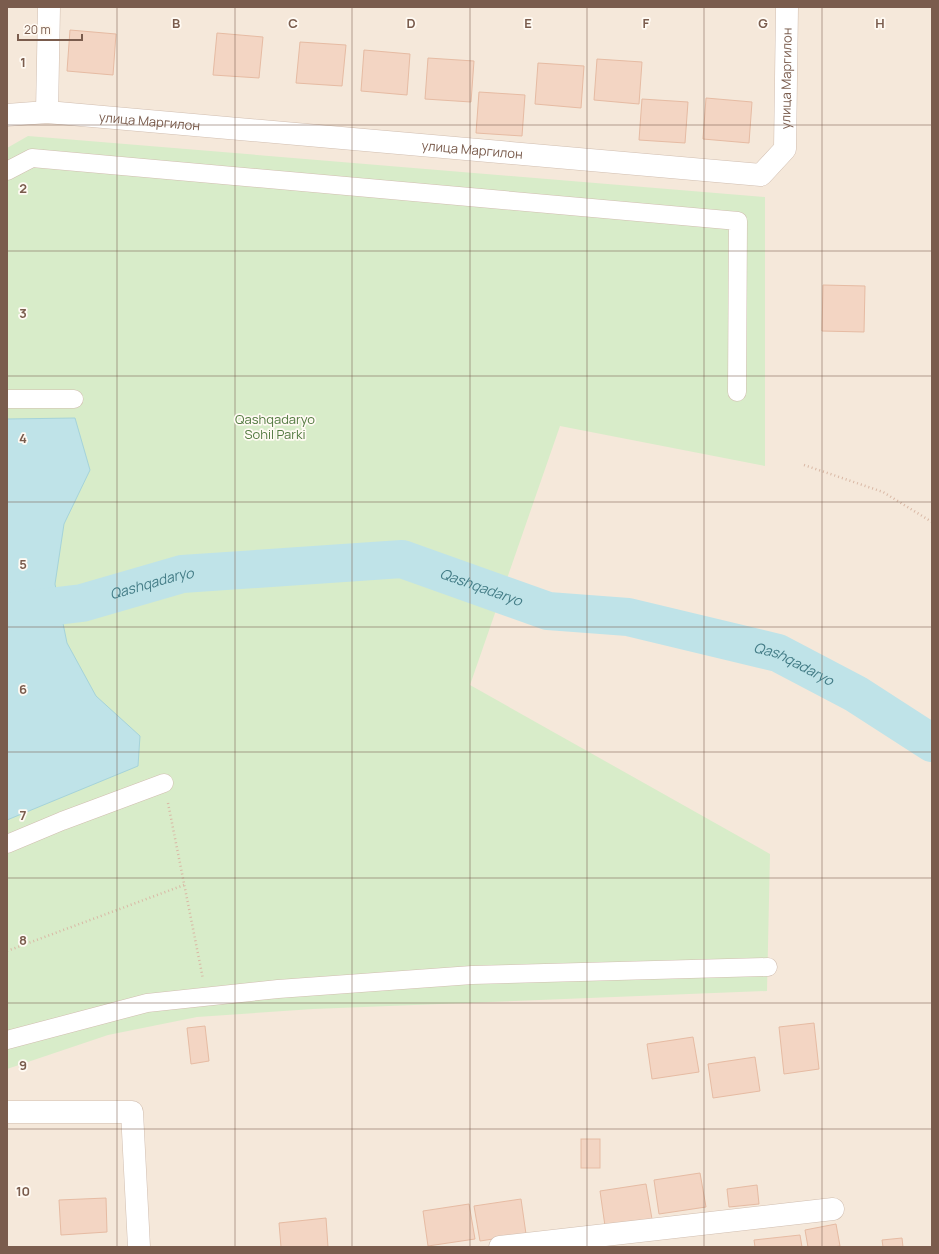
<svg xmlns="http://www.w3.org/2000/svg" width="939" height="1254" font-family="Manrope,sans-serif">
  <rect width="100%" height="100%" fill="#fdf6ec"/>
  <rect fill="#f5e8da" x="7" y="7" width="925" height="1240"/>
  <polygon fill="#d8ecc9" points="28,136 765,197 765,466 560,426 470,685 770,854 767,991 313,1009 197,1017 108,1035 7,1069 7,148"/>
  <polygon fill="#bfe3e8" stroke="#a5d3da" points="75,418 90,470 64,524 55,584 67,643 96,696 140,736 138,766 7,820 7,419"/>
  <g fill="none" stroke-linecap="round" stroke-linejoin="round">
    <path stroke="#bfe3e8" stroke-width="38" id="s1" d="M7 612 82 603 182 574 402 559 548 611 628 617 778 653 856 694 932 743"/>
  </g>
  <g fill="#f3d5c3" stroke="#e6bba3">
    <polygon points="70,30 116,34 113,75 67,71"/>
    <polygon points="217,33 263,37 259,78 213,75"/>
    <polygon points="300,42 346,45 342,86 296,83"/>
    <polygon points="364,50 410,54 407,95 361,91"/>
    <polygon points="428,58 474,61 471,102 425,99"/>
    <polygon points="597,59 642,62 639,104 594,100"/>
    <polygon points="538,63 584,66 581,108 535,104"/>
    <polygon points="479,92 525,95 522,136 476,133"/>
    <polygon points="706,98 752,102 749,143 703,139"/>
    <polygon points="642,99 688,102 685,143 639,140"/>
    <polygon points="823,285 865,286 864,332 822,331"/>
    <polygon points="814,1023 819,1069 784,1074 779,1027"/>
    <polygon points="205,1026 209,1061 191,1064 187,1028"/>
    <polygon points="693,1037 699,1072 652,1079 647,1044"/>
    <polygon points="755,1057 760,1091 713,1098 708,1064"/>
    <rect x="581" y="1139" width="19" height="29"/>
    <polygon points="700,1173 706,1207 659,1214 654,1180"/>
    <polygon points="646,1184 652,1219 605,1226 600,1191"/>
    <polygon points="757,1185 759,1204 729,1207 727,1189"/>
    <polygon points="106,1198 107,1232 61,1235 59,1200"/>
    <polygon points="521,1199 526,1234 480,1241 474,1206"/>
    <polygon points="469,1204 475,1239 428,1246 423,1211"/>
    <polygon points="326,1218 328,1247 281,1247 279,1223"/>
    <polygon points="836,1224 840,1246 833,1247 808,1247 805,1230"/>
    <polygon points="800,1235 802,1247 755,1247 754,1240"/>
    <polygon points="902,1238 903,1247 883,1247 882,1240"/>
  </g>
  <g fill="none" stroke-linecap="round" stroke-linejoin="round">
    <defs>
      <g id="pedestrian">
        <polyline points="7,171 32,158 738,221 737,392"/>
        <polyline points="7,399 74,399"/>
        <polyline points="7,844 62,821 164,783"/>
        <polyline points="7,1040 147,1003 278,989 472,975 768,967"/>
      </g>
      <g id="minor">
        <polyline points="47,112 49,7"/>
        <path id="s2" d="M7 115 47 112 761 175 785 149 787 7"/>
        <polyline points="7,1112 132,1112 139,1247"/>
        <polyline points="500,1247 833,1209"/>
      </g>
    </defs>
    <use href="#pedestrian" stroke="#d1beb0" stroke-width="19"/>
    <use href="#minor" stroke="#d1beb0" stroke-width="23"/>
    <g stroke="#d9b8a5" stroke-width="2.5" stroke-dasharray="1 3" stroke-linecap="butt">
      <polyline points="804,465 883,492 932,522"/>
      <polyline points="168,803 203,979"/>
      <polyline points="7,951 184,885"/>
    </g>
    <use href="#pedestrian" stroke="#fff" stroke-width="18"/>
    <use href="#minor" stroke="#fff" stroke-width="22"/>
  </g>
  <path fill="none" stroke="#7a5c4d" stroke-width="1" stroke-opacity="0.55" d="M117 7V1247M235 7V1247M352 7V1247M470 7V1247M587 7V1247M704 7V1247M822 7V1247M7 125H932M7 251H932M7 376H932M7 502H932M7 627H932M7 752H932M7 878H932M7 1003H932M7 1129H932"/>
  <g text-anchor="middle" stroke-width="3.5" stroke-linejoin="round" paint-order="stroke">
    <g font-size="13" fill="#7a5c4d" stroke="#fffaf3">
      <text dy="5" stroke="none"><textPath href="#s2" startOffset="863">улица Маргилон</textPath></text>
      <text dy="5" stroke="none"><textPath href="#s2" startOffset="143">улица Маргилон</textPath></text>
      <text dy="5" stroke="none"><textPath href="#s2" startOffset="467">улица Маргилон</textPath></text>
    </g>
    <g font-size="13" fill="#537a41" stroke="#fffaf3">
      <text x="275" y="424">Qashqadaryo<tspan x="275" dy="15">Sohil Parki</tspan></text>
    </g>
    <g font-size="14" font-style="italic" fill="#437c86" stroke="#fffaf3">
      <text dy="5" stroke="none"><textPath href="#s1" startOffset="148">Qashqadaryo</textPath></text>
      <text dy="5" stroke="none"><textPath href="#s1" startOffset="484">Qashqadaryo</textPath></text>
      <text dy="5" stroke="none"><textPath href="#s1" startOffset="808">Qashqadaryo</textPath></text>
    </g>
  </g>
  <g font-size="13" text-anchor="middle" font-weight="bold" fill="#7a5c4d" stroke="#fffaf3" stroke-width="3.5" stroke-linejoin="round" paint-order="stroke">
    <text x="176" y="28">B</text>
    <text x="293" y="28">C</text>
    <text x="411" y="28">D</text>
    <text x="528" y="28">E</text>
    <text x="646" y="28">F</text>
    <text x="763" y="28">G</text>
    <text x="880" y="28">H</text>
    <text x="23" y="67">1</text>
    <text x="23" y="193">2</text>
    <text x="23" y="318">3</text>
    <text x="23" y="443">4</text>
    <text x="23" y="569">5</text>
    <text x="23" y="694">6</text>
    <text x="23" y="820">7</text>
    <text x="23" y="945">8</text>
    <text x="23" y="1070">9</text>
    <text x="23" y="1196">10</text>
  </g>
  <rect width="939" height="1254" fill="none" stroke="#7a5c4d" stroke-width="16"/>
  <path d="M18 34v6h64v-6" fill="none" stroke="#7a5c4d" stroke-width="2"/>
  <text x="24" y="34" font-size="12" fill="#7a5c4d" stroke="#fffaf3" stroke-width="3" paint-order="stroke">20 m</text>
</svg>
